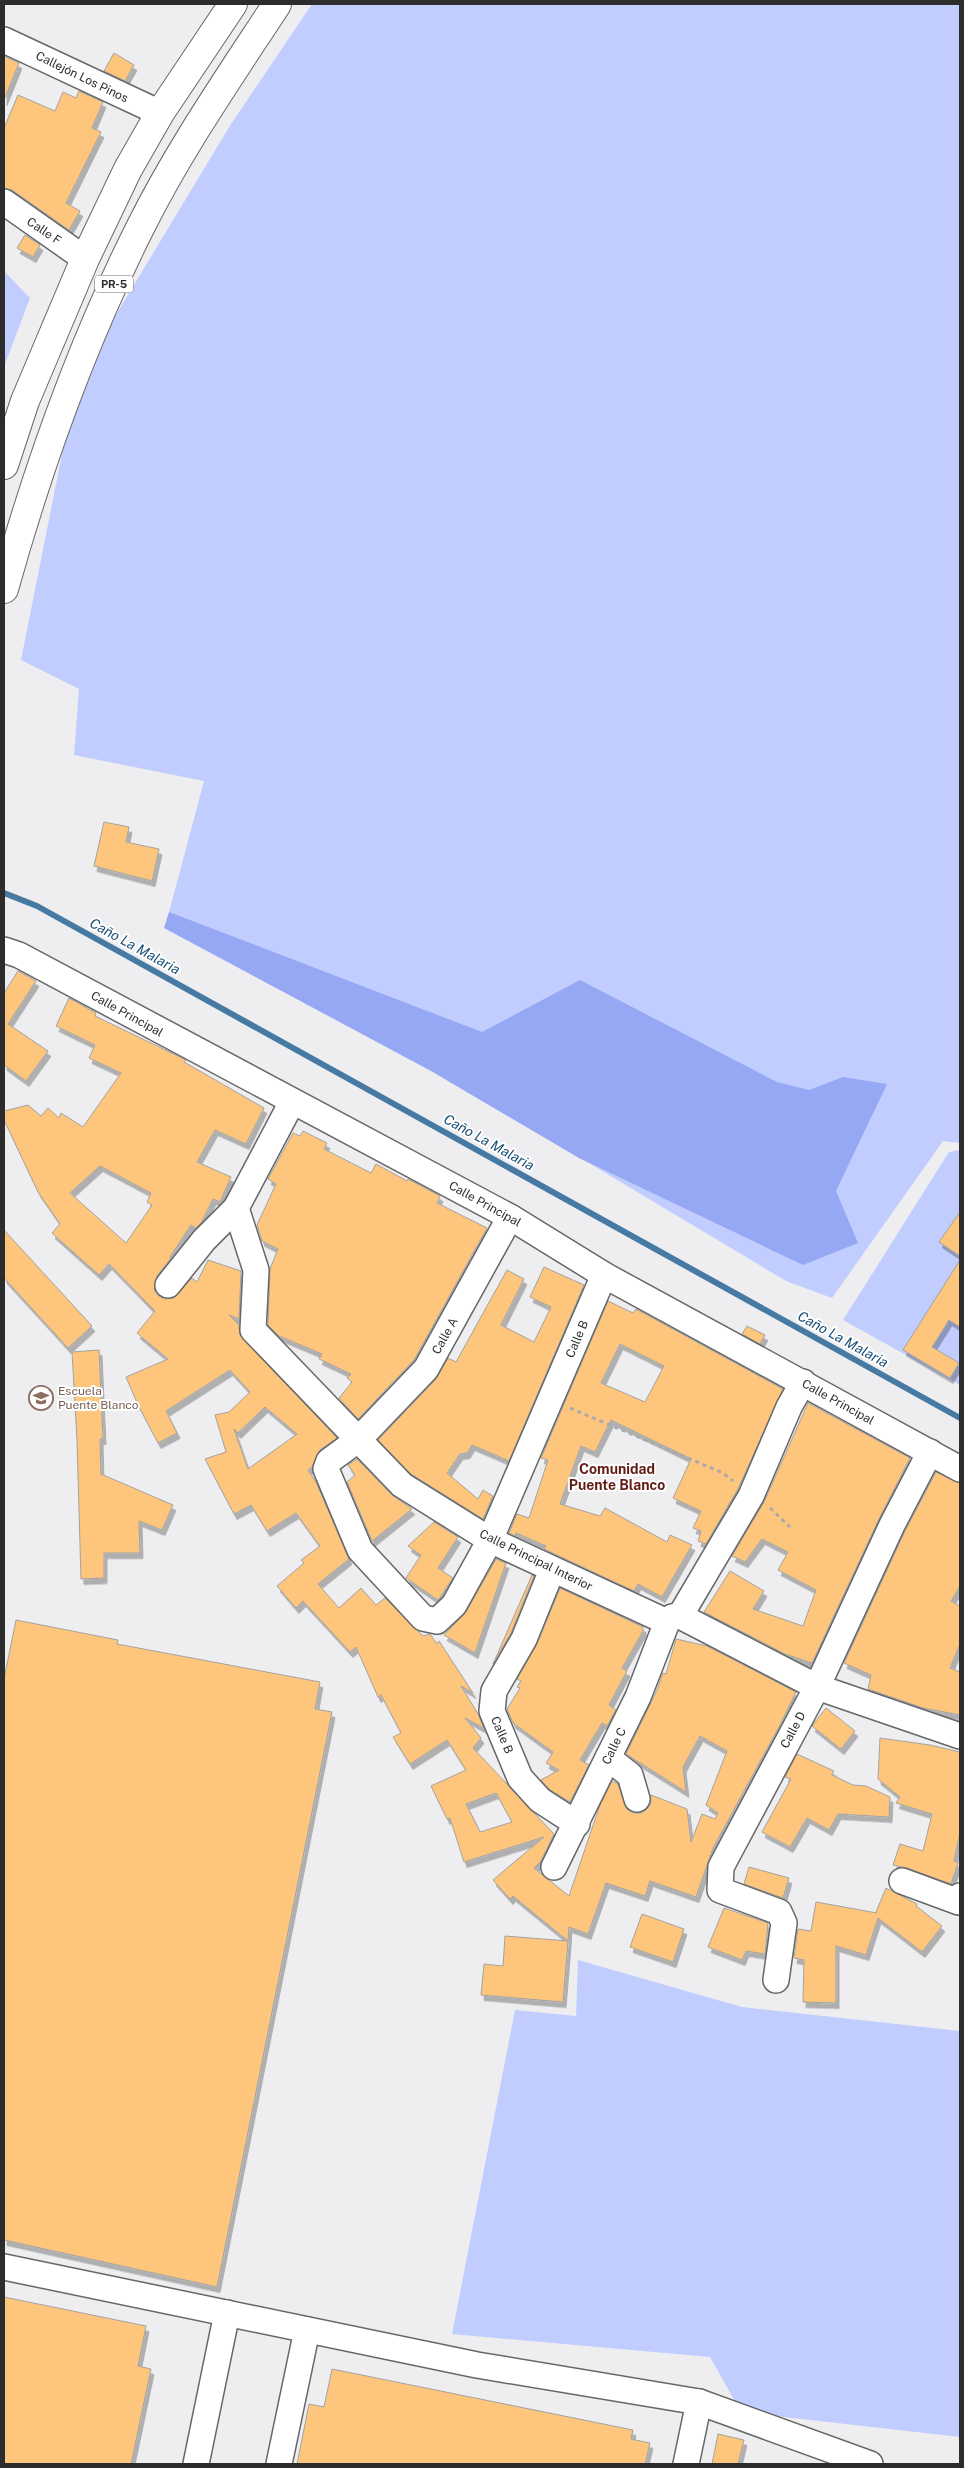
<svg xmlns="http://www.w3.org/2000/svg" width="964" height="2468" font-family="'Public Sans',sans-serif">
  <defs>
    <filter id="shadow"><feDropShadow dx="3" dy="5.5" stdDeviation="0" flood-color="#0004"/></filter>
  </defs>
  <rect width="100%" height="100%" fill="#eeeef0"/>
  <g fill="#c1cdfe">
    <polygon points="312,4 960,4 960,1143 943,1141 832,1298 786,1281 169,912 204,781 74,755 79,689 21,660 65,439 114,318 231,124"/>
    <polygon points="4,271 30,298 4,367"/>
    <polygon points="960,1150 960,1385 843,1320 949,1152"/>
    <polygon points="578,1960 742,2007 960,2031 960,2437 741,2412 710,2357 452,2334 515,2010 576,2016"/>
  </g>
  <polygon fill="#96a8f4" points="169,912 482,1032 580,980 777,1082 809,1090 843,1077 887,1084 836,1191 858,1243 803,1265 579,1158 431,1071 164,928"/>
  <g fill="none" stroke-linecap="round" stroke-linejoin="round">
    <polyline stroke="#477aa3" stroke-width="6" points="4,893 37,906 960,1418"/>
  </g>
  <g fill="#fec57b" stroke="#a3a2a1" fill-rule="evenodd" filter="url(#shadow)">
    <polygon points="114,53 134,65 125,81 104,71"/>
    <polygon points="4,56 19,63 4,100"/>
    <polygon points="79,91 103,102 92,128 101,132 66,203 80,211 69,230 12,190 4,188 4,128 18,95 55,111 63,92 76,98"/>
    <polygon points="25,235 40,245 33,257 17,248"/>
    <polygon points="104,822 129,827 126,842 159,849 152,881 94,866"/>
    <polygon points="18,971 36,981 8,1024 48,1051 26,1081 4,1065 4,993"/>
    <path d="M69 998 96 1013 95 1016 186 1060 184 1062 264 1108 246 1144 215 1130 197 1162 231 1177 220 1202 213 1199 201 1223 196 1228 191 1225 170 1257 171 1258 157 1276 154 1290 159 1296 165 1299 174 1298 192 1278 197 1282 208 1260 241 1271 239 1319 229 1315 239 1325 240 1335 337 1438 320 1450 312 1467 308 1470 316 1482 349 1559 318 1584 339 1608 361 1588 376 1605 385 1598 423 1636 430 1634 437 1644 439 1641 473 1693 461 1686 478 1714 484 1728 465 1718 481 1738 473 1748 554 1834 541 1861 534 1868 569 1896 600 1805 612 1781 618 1784 627 1809 633 1813H641L647 1809 651 1803V1795L687 1809 691 1842 702 1814 715 1819 718 1813 706 1805 727 1751 700 1736 683 1767 686 1792 626 1754 657 1690 663 1673 666 1674 676 1639 707 1646 796 1692 780 1725 713 1848 696 1897 650 1881 645 1896 606 1883 588 1934 569 1927 568 1941 513 1896 510 1899 493 1880 544 1837 464 1862 450 1818 447 1819 431 1786 466 1770 447 1740 410 1764 393 1737 401 1733 381 1695 378 1697 356 1647 350 1652 303 1601 296 1608 277 1586 304 1563 301 1560 320 1546 296 1513 267 1531 251 1505 234 1514 205 1459 226 1452 215 1415 229 1412 250 1392 230 1370 166 1411 177 1433 158 1443 138 1405 126 1377 168 1359 137 1333 155 1311 109 1264 99 1275 52 1233 60 1224 38 1192 4 1120V1111L28 1105 41 1116 48 1108 59 1118 61 1113 83 1127 121 1073 89 1058 95 1045 56 1026ZM100 1166 151 1193 147 1202 152 1205 126 1243 70 1193ZM265 1407 297 1434 248 1469 234 1429 238 1433ZM496 1793 512 1822 480 1832 466 1804Z"/>
    <polygon points="303,1131 327,1143 324,1149 371,1173 376,1164 407,1181 408,1179 440,1196 437,1203 487,1228 414,1360 358,1419 339,1398 352,1382 347,1378 351,1374 319,1359 322,1354 279,1336 268,1325 270,1269 278,1249 262,1241 257,1225 276,1184 268,1179 293,1133 300,1136"/>
    <polygon points="960,1212 960,1256 939,1242"/>
    <polygon points="4,1230 92,1326 68,1348 4,1278"/>
    <polygon points="960,1260 960,1327 949,1320 932,1347 959,1363 950,1378 903,1350"/>
    <polygon points="544,1267 584,1285 509,1461 472,1445 467,1453 460,1454 447,1473 478,1499 483,1490 493,1496 483,1519 411,1474 378,1440 436,1379 448,1358 456,1362 507,1270 524,1279 501,1325 534,1342 551,1307 530,1297"/>
    <path d="M608 1301 633 1313 636 1309 783 1389 738 1489 706 1544 698 1541 701 1531 693 1528 701 1511 673 1498 691 1459 611 1420 595 1452 581 1446 560 1504 600 1516 605 1508 667 1542 670 1535 692 1545 662 1597 638 1584 634 1591 544 1549 546 1546 516 1533 515 1536 509 1533 517 1514 529 1518 548 1460 541 1458ZM620 1344 664 1366 645 1402 601 1383Z"/>
    <polygon points="747,1326 765,1335 760,1344 742,1334"/>
    <polygon points="99,1350 103,1439 100,1439 101,1474 173,1505 162,1530 139,1521 140,1553 104,1553 104,1578 81,1579 77,1440 72,1352"/>
    <polygon points="808,1403 910,1458 879,1519 812,1663 785,1654 704,1612 730,1571 764,1591 753,1609 803,1626 816,1590 778,1570 788,1552 762,1539 745,1562 732,1556 764,1502"/>
    <polygon points="357,1459 392,1495 412,1509 372,1541 347,1482 355,1475 348,1465"/>
    <polygon points="936,1472 960,1483 960,1586 951,1601 960,1606 960,1644 950,1668 960,1672 960,1715 923,1708 868,1689 871,1675 844,1663 905,1531"/>
    <polygon points="434,1522 458,1537 438,1568 453,1578 438,1600 406,1578 421,1555 408,1546"/>
    <polygon points="496,1559 506,1563 475,1653 444,1635 466,1612"/>
    <polygon points="532,1575 534,1576 511,1633 493,1664"/>
    <polygon points="560,1588 643,1627 643,1631 622,1668 627,1671 609,1705 616,1710 607,1726 602,1723 580,1760 589,1765 570,1802 549,1789 541,1780 559,1770 546,1763 553,1752 513,1723 507,1709 520,1688 517,1687 521,1681 517,1679 537,1644"/>
    <polygon points="16,1620 118,1640 117,1644 320,1682 315,1709 332,1712 217,2287 4,2240 4,1679"/>
    <polygon points="826,1708 855,1731 841,1749 812,1726"/>
    <polygon points="880,1738 930,1745 960,1752 960,1833 954,1861 958,1863 951,1884 907,1868 893,1865 900,1844 923,1851 932,1814 896,1803 900,1797 878,1779"/>
    <polygon points="797,1754 834,1771 832,1775 853,1785 866,1786 890,1797 889,1817 838,1814 829,1830 807,1818 790,1847 762,1832 791,1779 785,1777"/>
    <polygon points="749,1867 789,1878 783,1898 744,1884"/>
    <polygon points="886,1888 917,1904 916,1906 942,1926 922,1952 878,1918 866,1955 836,1946 836,2003 803,2002 804,1960 794,1958 798,1929 811,1931 816,1902 877,1913 876,1912"/>
    <polygon points="724,1908 768,1923 765,1954 746,1951 742,1960 708,1947"/>
    <polygon points="642,1914 684,1929 673,1962 630,1947"/>
    <polygon points="505,1936 568,1941 563,2002 481,1995 484,1964 503,1966"/>
    <polygon points="4,2297 146,2326 138,2366 151,2369 131,2464 4,2464"/>
    <polygon points="332,2369 633,2430 631,2439 650,2443 645,2464 297,2464 309,2404 324,2407"/>
    <polygon points="718,2434 744,2440 738,2464 712,2464"/>
  </g>
  <g fill="none" stroke-linecap="round" stroke-linejoin="round">
    <defs>
      <g id="minor">
        <polyline points="4,40 160,113"/>
        <polyline points="4,202 85,259"/>
        <polyline points="4,950 19,955 510,1217 604,1275 960,1469"/>
        <polyline points="292,1102 236,1208 256,1270 253,1330 402,1485 490,1540 667,1622 672,1617 680,1616 817,1687 960,1736"/>
        <polyline points="510,1217 426,1369 359,1439 329,1461 326,1469 360,1550 423,1618 437,1621 454,1605 490,1540 604,1275"/>
        <polyline points="168,1285 204,1240 236,1208"/>
        <polyline points="552,1570 524,1639 494,1691 492,1711 520,1778 540,1800 577,1824"/>
        <polyline points="680,1616 751,1496 789,1407 803,1382"/>
        <polyline points="608,1758 630,1775 637,1799"/>
        <polyline points="554,1867 638,1697 667,1622"/>
        <polyline points="902,1881 959,1902 960,1896"/>
        <polyline points="776,1980 784,1923 779,1912 720,1890 721,1867 817,1687 892,1525 930,1452"/>
        <polyline points="4,2267 477,2365 699,2402 870,2464"/>
        <polyline points="196,2464 227,2313"/>
        <polyline points="279,2464 307,2330"/>
        <polyline points="686,2464 699,2402"/>
      </g>
      <g id="major">
        <polyline points="4,465 25,401 85,259 128,169 160,113 233,4"/>
        <path d="M4 589C38 467 84 339 141 226 180 148 230 76 277 4"/>
      </g>
    </defs>
    <use href="#minor" stroke="#666768" stroke-width="28"/>
    <use href="#major" stroke="#666768" stroke-width="30"/>
    <g stroke="#aaaaab" stroke-width="3" stroke-dasharray="4 4" stroke-linecap="butt">
      <polyline points="570,1408 723,1473 733,1481"/>
      <polyline points="770,1508 790,1527"/>
    </g>
    <use href="#minor" stroke="#fff" stroke-width="25"/>
    <use href="#major" stroke="#fff" stroke-width="28"/>
  </g>
  <defs>
    <symbol id="school-ring" viewBox="-11 -11 22 22"><circle r="9.5" fill="#fff" stroke="#8d6e63" stroke-width="1.5"/><path d="M0-5L7-2L0 1L-7-2ZM-4 1L0 2.5L4 1V4Q0 6-4 4Z" fill="#8d6e63"/></symbol>
  </defs>
  <g fill-rule="evenodd">
    <use href="#school-ring" x="27" y="1384" width="28" height="28"/>
  </g>
  <g text-anchor="middle" stroke-width="4" stroke-linejoin="round" paint-order="stroke">
    <rect fill="#fff" stroke="#6b6b6c" stroke-width="1" x="95" y="275.5" width="38" height="17" rx="4"/>
    <g font-size="11" font-weight="bold" fill="#2c2c2d">
      <text x="114" y="288">PR-5</text>
    </g>
    <g font-size="12" fill="#2c2c2d" stroke="#fff">
      <text transform="translate(82 77) rotate(26)" y="4">Callejón Los Pinos</text>
      <text transform="translate(44 231) rotate(34)" y="4">Calle F</text>
      <text transform="translate(127 1014) rotate(29)" y="4">Calle Principal</text>
      <text transform="translate(485 1204) rotate(29)" y="4">Calle Principal</text>
      <text transform="translate(445 1336) rotate(-61)" y="4">Calle A</text>
      <text transform="translate(577 1339) rotate(-67)" y="4">Calle B</text>
      <text transform="translate(838 1402) rotate(29)" y="4">Calle Principal</text>
      <text transform="translate(536 1560) rotate(26)" y="4">Calle Principal Interior</text>
      <text transform="translate(793 1730) rotate(-62)" y="4">Calle D</text>
      <text transform="translate(502 1735) rotate(67)" y="4">Calle B</text>
      <text transform="translate(614 1746) rotate(-64)" y="4">Calle C</text>
    </g>
    <g font-size="12" fill="#785e54" stroke="#fff" text-anchor="start">
      <text x="58" y="1395">Escuela<tspan x="58" dy="14">Puente Blanco</tspan></text>
    </g>
    <g font-size="14" font-style="italic" fill="#194f76" stroke="#fff">
      <text transform="translate(135 946) rotate(29)" y="5">Caño La Malaria</text>
      <text transform="translate(489 1142) rotate(29)" y="5">Caño La Malaria</text>
      <text transform="translate(843 1339) rotate(29)" y="5">Caño La Malaria</text>
    </g>
    <g font-size="14" font-weight="bold" fill="#611d15" stroke="#fff">
      <text x="617" y="1474">Comunidad<tspan x="617" dy="16">Puente Blanco</tspan></text>
    </g>
  </g>
  <rect width="964" height="2468" fill="none" stroke="#2c2c2d" stroke-width="10"/>
</svg>
